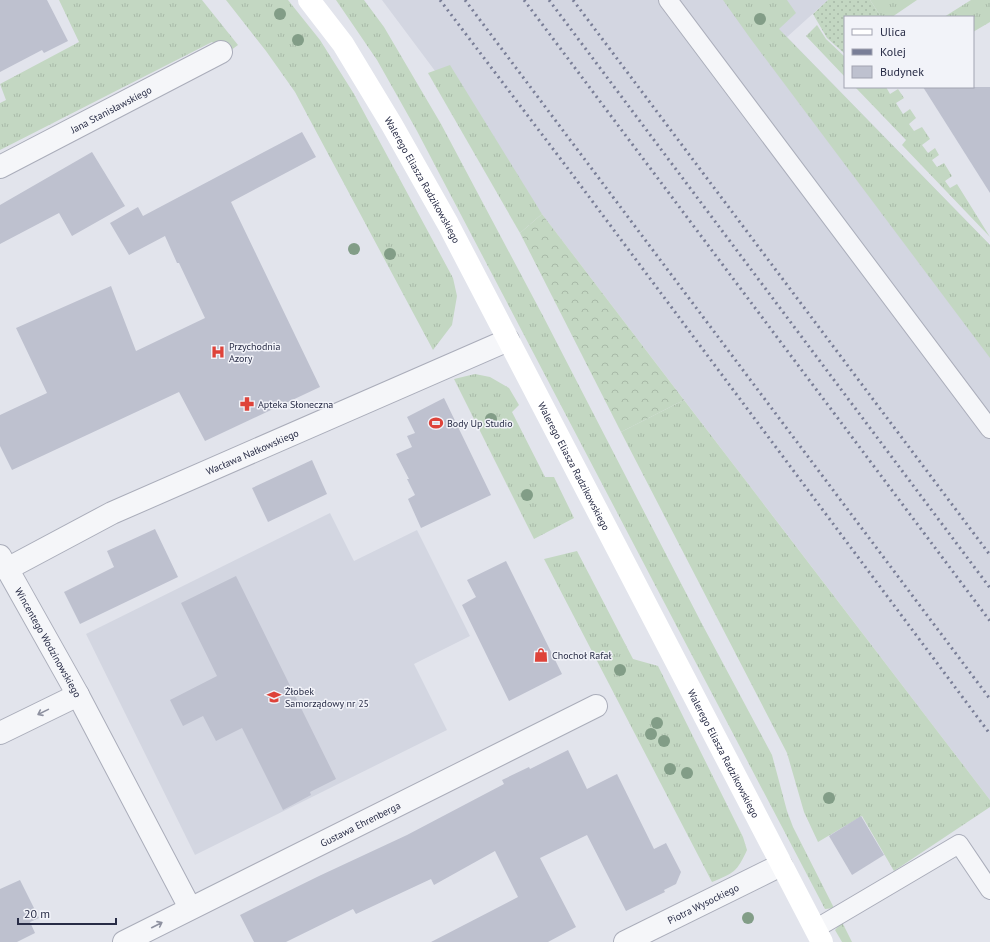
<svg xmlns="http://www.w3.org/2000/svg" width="990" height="942" font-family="'PT Sans',sans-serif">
  <defs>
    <pattern id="grass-tufts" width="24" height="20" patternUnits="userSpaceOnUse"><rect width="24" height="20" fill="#c3d7c2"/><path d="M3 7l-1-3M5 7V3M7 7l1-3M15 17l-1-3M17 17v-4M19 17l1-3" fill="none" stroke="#a8b9a8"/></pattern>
    <pattern id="forest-crowns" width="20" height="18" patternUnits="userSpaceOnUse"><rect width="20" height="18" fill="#c3d7c2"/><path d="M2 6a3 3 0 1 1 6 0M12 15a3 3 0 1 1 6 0" fill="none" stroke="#a8b9a8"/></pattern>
    <pattern id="park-dots" width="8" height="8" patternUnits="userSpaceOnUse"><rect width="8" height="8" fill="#c3d7c2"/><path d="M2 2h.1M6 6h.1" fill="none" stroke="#a8b9a8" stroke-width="1.8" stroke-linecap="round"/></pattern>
  </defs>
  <rect width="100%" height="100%" fill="#e2e4ec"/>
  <g fill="#d3d6e1">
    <polygon points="382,0 828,0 787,37 990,245 990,800 542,214"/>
    <polygon points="330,513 354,561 417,530 470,636 414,664 447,730 195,855 86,634"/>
  </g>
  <g fill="url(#grass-tufts)">
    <polygon points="59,0 202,0 238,45 227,53 212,42 0,150 0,103 6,100 0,84 79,42"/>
    <polygon points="226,0 288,0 320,40 354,94 453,278 457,296 452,325 433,350 295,92 266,51"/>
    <polygon points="336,0 364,0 384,27 441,124 543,316 702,624 772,755 787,811 793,827 834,908 825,909 417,131 377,60"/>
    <polygon points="723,0 787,0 796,13 779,29 990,245 990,358 750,38"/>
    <polygon points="870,0 917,0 892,17 881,17"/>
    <polygon points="971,0 990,0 990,22 973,32 973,17 944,17"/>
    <polygon points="817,25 826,39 845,57 845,77 806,36"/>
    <polygon points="450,65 542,214 520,233 428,73"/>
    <polygon points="855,87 886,87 890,94 898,89 904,98 896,103 903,114 910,109 916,118 909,124 914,131 922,127 930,139 922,145 928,153 935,148 939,155 932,160 937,167 944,163 952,176 945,181 950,188 957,184 990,237 902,145 906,140"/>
    <polygon points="475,374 490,377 509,388 519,405 512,412 545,477 554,477 574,518 534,539 454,379"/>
    <polygon points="684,400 990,800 990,807 894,871 862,816 818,842 804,812 787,753 621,432"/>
    <path d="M577 551 633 659 658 666 743 837 747 850C737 872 734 873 712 882L544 559Z"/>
    <polygon points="842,922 852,942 842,942 835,930"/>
  </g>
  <polygon fill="url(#forest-crowns)" points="542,214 684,400 621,432 520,233"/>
  <polygon fill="url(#park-dots)" points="828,0 870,0 881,17 845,17 845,54 827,38 813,14"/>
  <g fill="#bec1cf">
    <polygon points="0,0 47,0 68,41 44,53 42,50 0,72"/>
    <polygon points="923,87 990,87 990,193"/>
    <polygon points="302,132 316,157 231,202 320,387 205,441 179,392 12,470 0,446 0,415 47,393 16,328 111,286 136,351 205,318 179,263 177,263 165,236 129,255 110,223 138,207 143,216"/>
    <polygon points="92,152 125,206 72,236 59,213 0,244 0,205"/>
    <polygon points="444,398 491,495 421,528 408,499 415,495 407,479 409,479 396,454 412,447 407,436 415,433 407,417"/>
    <polygon points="312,460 327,494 268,522 252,488"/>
    <polygon points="155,529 178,577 80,624 64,592 114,567 107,551"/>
    <polygon points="506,561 562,674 509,701 462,605 476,597 467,580"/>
    <polygon points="236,576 336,779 310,792 311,795 283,810 242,728 216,741 203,716 183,726 170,700 217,676 181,603"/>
    <polygon points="568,750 587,789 617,774 654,849 666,843 681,872 676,884 664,890 665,892 626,911 587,835 540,858 576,927 548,942 431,942 518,897 495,851 434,885 431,879 356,914 353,909 286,942 254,942 240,915 319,876 407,835 504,784 502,780 529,767 530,769"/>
    <polygon points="861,816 884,855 852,875 829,836"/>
    <polygon points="20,880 39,918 30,922 35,933 17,942 0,942 0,889"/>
  </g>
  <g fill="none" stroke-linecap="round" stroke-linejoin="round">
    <defs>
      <g id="lane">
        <polyline points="668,0 990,429"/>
        <polyline points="815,929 959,844 990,890"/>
      </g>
      <g id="street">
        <path id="s1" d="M0 167 221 52"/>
        <path id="s2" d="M0 556 78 695 190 908"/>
        <path id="s3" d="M0 568 7 569 112 513 508 340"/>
        <polyline points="0,733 78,695"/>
        <path id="s4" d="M124 942 596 706"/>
        <path id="s5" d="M625 942 781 865"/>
      </g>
    </defs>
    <use href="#lane" stroke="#aaadba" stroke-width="20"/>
    <use href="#street" stroke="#aaadba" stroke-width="24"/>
    <use href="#lane" stroke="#f5f6f9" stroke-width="18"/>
    <use href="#street" stroke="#f5f6f9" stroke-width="22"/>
    <path stroke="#fff" stroke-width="22" id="s6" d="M309 0 343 44 392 125 448 224 822 942"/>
    <g stroke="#797e97" stroke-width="3" stroke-dasharray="2 4" stroke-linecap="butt">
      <polyline points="440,0 572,174 990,734"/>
      <polyline points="465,0 990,699"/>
      <polyline points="524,0 990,621"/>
      <polyline points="549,0 990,588"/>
      <polyline points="573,0 990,555"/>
    </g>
  </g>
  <g fill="#829d87">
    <circle cx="280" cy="14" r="6"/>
    <circle cx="760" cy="19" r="6"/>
    <circle cx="298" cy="40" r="6"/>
    <circle cx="354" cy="249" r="6"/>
    <circle cx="390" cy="254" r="6"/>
    <circle cx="491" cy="419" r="6"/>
    <circle cx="527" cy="495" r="6"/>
    <circle cx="620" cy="670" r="6"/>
    <circle cx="657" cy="723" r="6"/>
    <circle cx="651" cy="734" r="6"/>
    <circle cx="664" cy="741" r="6"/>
    <circle cx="670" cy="769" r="6"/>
    <circle cx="687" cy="773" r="6"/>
    <circle cx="829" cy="798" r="6"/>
    <circle cx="748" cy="918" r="6"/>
  </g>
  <defs><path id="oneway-shaft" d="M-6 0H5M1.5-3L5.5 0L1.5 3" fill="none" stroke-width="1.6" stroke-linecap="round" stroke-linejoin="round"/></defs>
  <g stroke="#8e91a0">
    <use href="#oneway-shaft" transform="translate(43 712) rotate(154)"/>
    <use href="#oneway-shaft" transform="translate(157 925) rotate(-27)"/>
  </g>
  <defs>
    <symbol id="hospital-bare" viewBox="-9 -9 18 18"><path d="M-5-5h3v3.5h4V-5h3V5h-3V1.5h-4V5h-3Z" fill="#de433a" stroke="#f2f3f9" stroke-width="2.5" paint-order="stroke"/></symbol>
    <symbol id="pharmacy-bare" viewBox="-9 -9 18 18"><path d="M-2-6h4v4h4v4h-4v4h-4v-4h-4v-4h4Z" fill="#de433a" stroke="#f2f3f9" stroke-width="2.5" paint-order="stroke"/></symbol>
    <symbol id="stadium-bare" viewBox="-9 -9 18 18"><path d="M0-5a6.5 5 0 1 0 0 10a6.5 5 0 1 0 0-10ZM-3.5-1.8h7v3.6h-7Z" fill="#de433a" stroke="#f2f3f9" stroke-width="2.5" paint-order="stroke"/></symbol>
    <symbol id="shop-bare" viewBox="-9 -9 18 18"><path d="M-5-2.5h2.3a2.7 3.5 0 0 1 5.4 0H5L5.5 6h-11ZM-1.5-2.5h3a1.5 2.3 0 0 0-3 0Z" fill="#de433a" stroke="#f2f3f9" stroke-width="2.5" paint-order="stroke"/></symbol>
    <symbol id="school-bare" viewBox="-9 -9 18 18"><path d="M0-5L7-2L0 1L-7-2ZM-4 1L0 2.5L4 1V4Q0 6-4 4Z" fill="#de433a" stroke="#f2f3f9" stroke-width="2.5" paint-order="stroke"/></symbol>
  </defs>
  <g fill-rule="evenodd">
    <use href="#hospital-bare" x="208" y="342" width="20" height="20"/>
    <use href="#pharmacy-bare" x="237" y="394" width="20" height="20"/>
    <use href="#stadium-bare" x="426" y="413" width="20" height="20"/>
    <use href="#shop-bare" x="531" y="645" width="20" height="20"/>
    <use href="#school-bare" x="264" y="687" width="20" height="20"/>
  </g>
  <g text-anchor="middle" stroke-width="3" stroke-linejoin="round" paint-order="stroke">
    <g font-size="10" fill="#282c46" stroke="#f2f3f9">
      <text dy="4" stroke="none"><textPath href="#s1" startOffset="125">Jana Stanisławskiego</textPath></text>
      <text dy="4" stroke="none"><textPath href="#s6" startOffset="213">Walerego Eliasza Radzikowskiego</textPath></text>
      <text dy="4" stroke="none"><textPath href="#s3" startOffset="279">Wacława Nałkowskiego</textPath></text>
      <text dy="4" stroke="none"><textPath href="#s6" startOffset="537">Walerego Eliasza Radzikowskiego</textPath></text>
      <text dy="4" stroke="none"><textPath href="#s2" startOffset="99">Wincentego Wodzinowskiego</textPath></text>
      <text dy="4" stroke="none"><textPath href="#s6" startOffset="861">Walerego Eliasza Radzikowskiego</textPath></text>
      <text dy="4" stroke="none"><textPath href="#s4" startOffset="264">Gustawa Ehrenberga</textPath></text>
      <text dy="4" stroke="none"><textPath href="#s5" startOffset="87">Piotra Wysockiego</textPath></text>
    </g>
    <g font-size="10" fill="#282c46" stroke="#f2f3f9" text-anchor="start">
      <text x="229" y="350">Przychodnia<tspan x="229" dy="12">Azory</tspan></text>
      <text x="258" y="408">Apteka Słoneczna</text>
      <text x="447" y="427">Body Up Studio</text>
      <text x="552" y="659">Chochoł Rafał</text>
      <text x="285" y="695">Żłobek<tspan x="285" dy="12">Samorządowy nr 25</tspan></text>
    </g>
  </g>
  <rect x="844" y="16" width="130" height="72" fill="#f2f3f9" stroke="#a1a3b1"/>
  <rect x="852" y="29" width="20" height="6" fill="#ffffff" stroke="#a1a3b1"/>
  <text x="880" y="36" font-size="12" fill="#282c46">Ulica</text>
  <rect x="852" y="49" width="20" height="6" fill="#797e97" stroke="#a1a3b1"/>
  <text x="880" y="56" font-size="12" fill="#282c46">Kolej</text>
  <rect x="852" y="66" width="20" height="12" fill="#bec1cf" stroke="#a1a3b1"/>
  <text x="880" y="76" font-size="12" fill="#282c46">Budynek</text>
  <path d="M18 918v6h98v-6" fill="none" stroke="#282c46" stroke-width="2"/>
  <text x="24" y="918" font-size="12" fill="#282c46" stroke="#f2f3f9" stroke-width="3" paint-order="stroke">20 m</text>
</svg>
